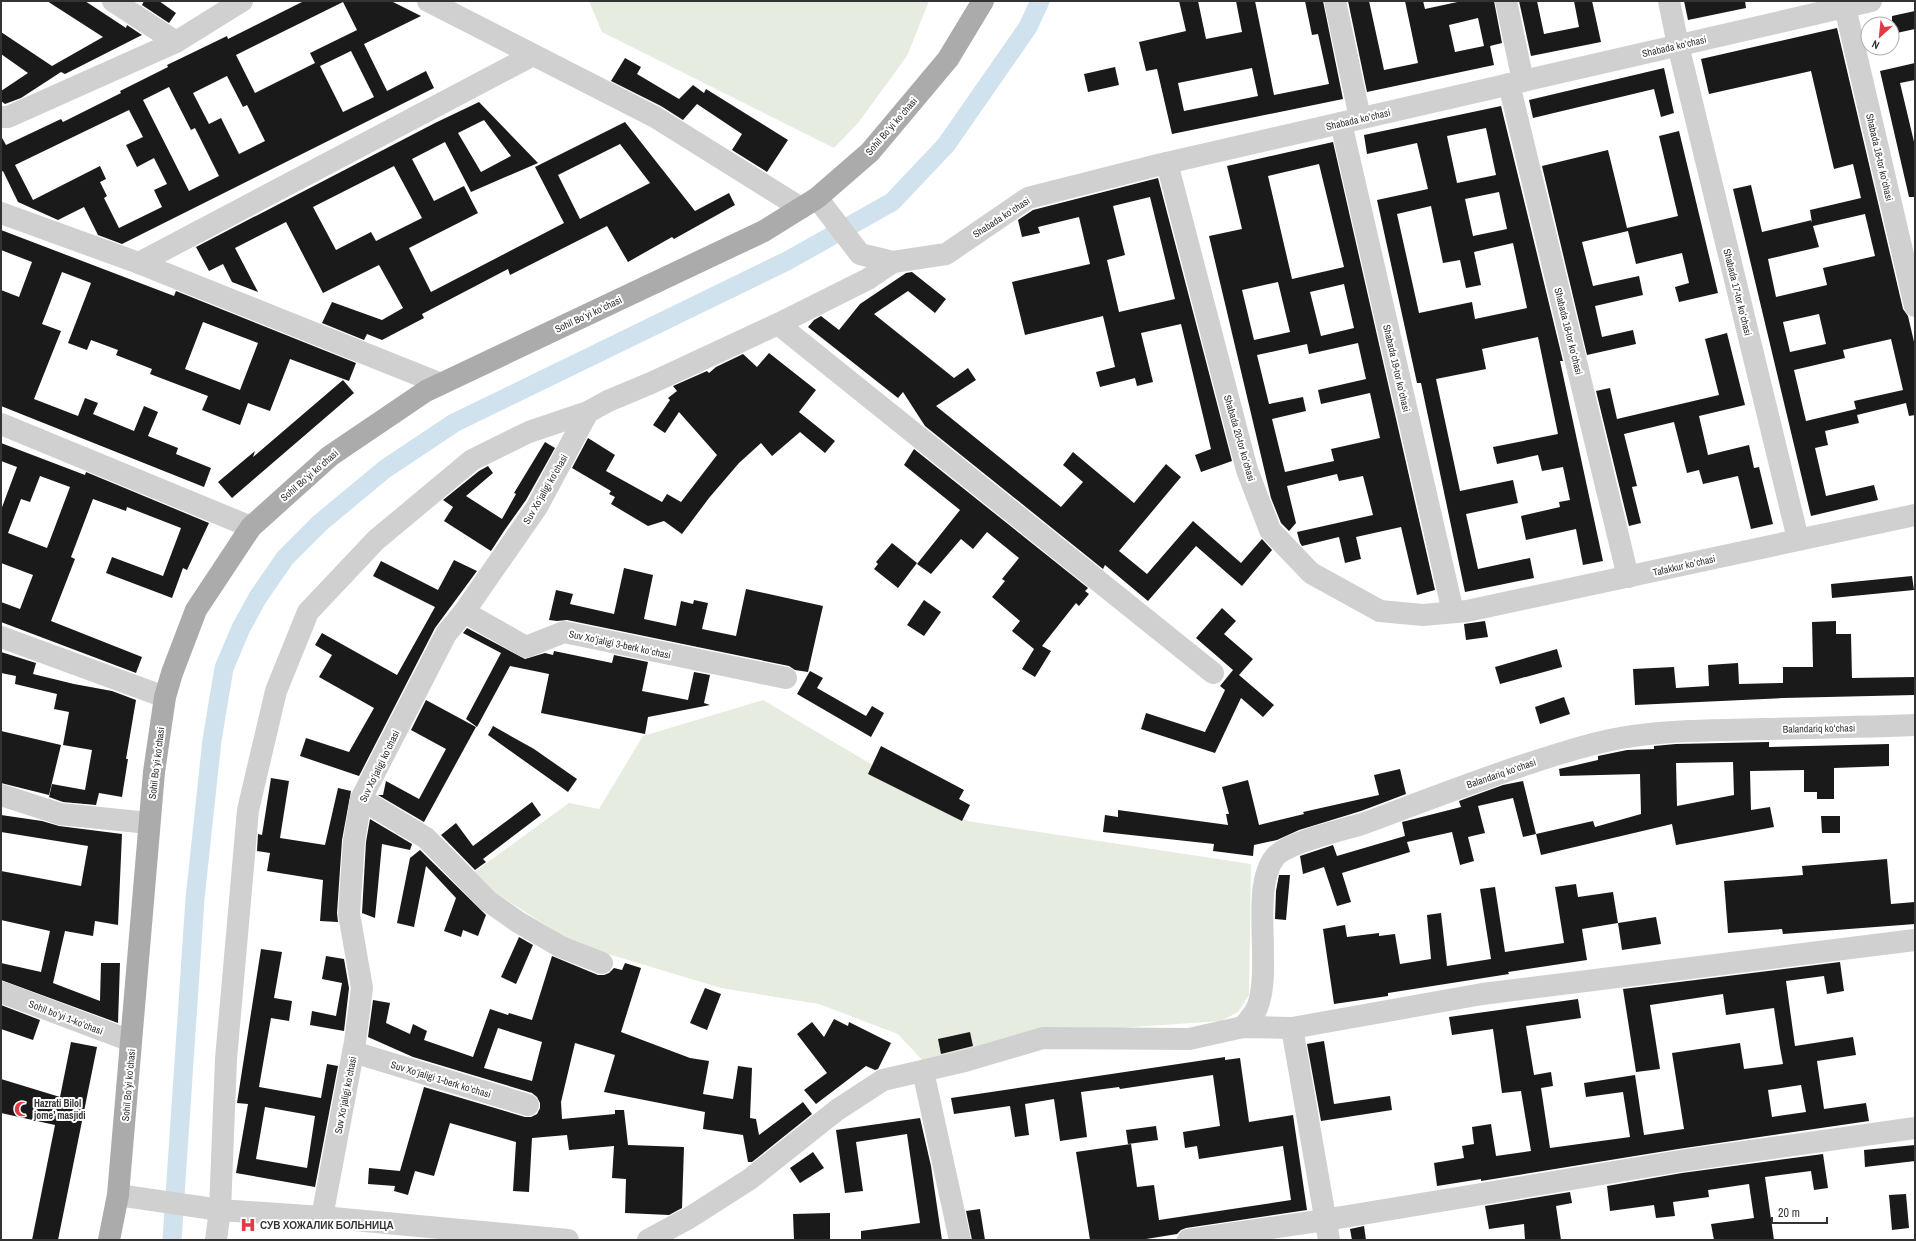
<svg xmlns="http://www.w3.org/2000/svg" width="1916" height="1241" font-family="'Archivo Narrow',sans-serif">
  <rect width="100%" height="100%" fill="#fff"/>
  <g fill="#e6ecdf">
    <polygon points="589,1 929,1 907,56 858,123 834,148 602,32"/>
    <polygon points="763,700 967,821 1251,864 1249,995 1238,1012 1221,1021 1045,1033 923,1061 898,1034 819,1004 721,988 575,944 469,876 569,803 599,809 643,736"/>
  </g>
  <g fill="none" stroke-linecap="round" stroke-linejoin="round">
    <polyline stroke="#cfe2ee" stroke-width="19" points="172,1240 195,899 212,740 224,668 241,628 258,597 285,558 320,523 385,469 454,423 787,261 892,202 946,145 1028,27 1040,1"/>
  </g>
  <g fill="#1a1a1a" fill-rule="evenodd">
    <polygon points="47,1 85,1 126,28 127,25 142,35 65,74 61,72 21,98 5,104 1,101 1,91 28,73 1,54 1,32 52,66 103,37"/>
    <polygon points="144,1 159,1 176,13 169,23 142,5"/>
    <path d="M304 1H391L421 16 364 44 387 91 426 71 434 88 122 244 98 235 84 207 58 220 18 202 3 171 1 172V136L6 145 61 119 63 122 121 93 120 91 168 67 167 65 227 36 228 39ZM343 2 357 30 310 53 315 63 255 93 236 55ZM351 51 374 97 343 112 320 66ZM227 76 243 107 247 105 265 141 239 154 221 118 209 124 193 93ZM169 87 191 130 195 128 219 176 189 191 143 100ZM129 110 143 137 126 145 137 167 154 158 167 184 154 190 162 207 119 228 104 198 107 196 100 182 106 179 100 166 33 200 15 165Z"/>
    <path d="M1179 1H1198L1206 39 1242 32 1236 1H1255L1274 95 1329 84 1318 34 1312 35 1305 1H1323L1343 99 1172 134 1157 69 1146 71 1139 42 1186 31ZM1252 68 1258 96 1184 111 1178 83Z"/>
    <path d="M1348 1H1369L1384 70 1418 63 1405 1H1423L1425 9 1462 1H1494L1502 43 1490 46 1494 65 1367 92ZM1478 18 1484 46 1455 52 1449 25Z"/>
    <polygon points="1519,1 1537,1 1544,34 1579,27 1574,1 1592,1 1601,42 1531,56"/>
    <polygon points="1684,1 1745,1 1746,8 1688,20"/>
    <polygon points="1915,11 1915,29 1892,34 1892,16"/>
    <path d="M1837 28 1903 309 1908 316 1915 346V415L1909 416 1906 403 1857 415 1859 423 1825 431 1828 445 1815 448 1826 496 1874 485 1878 500 1811 516 1733 189 1751 185 1762 232 1812 220V223L1810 210 1861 198 1853 164 1834 169 1811 71 1709 94 1701 59ZM1865 214 1875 256 1823 268 1827 285 1776 297 1768 259 1819 247 1813 226ZM1819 314 1826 344 1790 352 1783 322ZM1891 339 1903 390 1854 401 1856 409 1806 421 1794 370 1845 358 1843 350Z"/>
    <polygon points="625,58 641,67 637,74 679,99 693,85 704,93 706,89 788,140 767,172 732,150 742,134 697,104 683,120 661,106 611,81"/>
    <polygon points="1915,63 1915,80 1900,83 1915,146 1915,197 1909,197 1880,71"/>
    <polygon points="1115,67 1119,85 1088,92 1084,74"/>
    <polygon points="1664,68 1674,113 1661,117 1654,89 1533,118 1529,100"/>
    <path d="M479 102 538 163 471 192 445 142 412 159 434 201 464 186 478 213 409 248 431 292 564 223 535 167 625 122 695 211 729 193 735 205 674 239 672 237 628 262 607 226 510 275 508 269 422 314 424 318 382 340 367 334 364 340 322 323 332 302 382 320 403 308 379 265 323 293 286 222 235 248 258 292 232 282 223 264 209 271 196 247 435 123ZM486 119 484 120 511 156 481 172 458 133ZM620 144 650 183 580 219 558 175ZM394 166 422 218 376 241 371 232 336 250 313 207Z"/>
    <path d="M1501 106 1563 361H1560L1603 561 1583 565 1576 529 1526 540 1521 516 1560 507 1559 502 1570 500 1563 467 1542 471 1538 455 1497 464 1493 447 1558 434 1538 337 1482 349 1486 369 1436 379 1460 491 1513 480 1518 503 1466 514 1478 569 1530 558 1534 578 1465 592 1421 383H1417L1377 200 1428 189 1417 143 1367 154 1364 135ZM1486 128 1496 175 1457 183 1447 136ZM1499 192 1507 229 1473 236 1465 199ZM1431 206 1443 263 1460 260 1466 288 1481 285 1474 252 1513 243 1527 308 1475 319 1472 302 1419 313 1397 214Z"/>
    <polygon points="1679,131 1718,293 1679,302 1675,287 1689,283 1682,253 1636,264 1628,231 1582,242 1593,286 1639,276 1643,295 1595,306 1602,337 1633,330 1636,344 1587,355 1542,166 1608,150 1627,228 1678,216 1659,136"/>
    <path d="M1333 142 1435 590 1417 595 1401 527 1356 537 1361 559 1345 563 1339 537 1302 546 1300 543 1297 532 1373 515 1363 476 1339 481 1337 474 1287 486 1296 523 1289 531 1281 523 1271 498 1209 236 1242 229 1227 166ZM1319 164 1344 267 1292 279 1268 176ZM1278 282 1290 332 1254 340 1242 290ZM1344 284 1354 328 1321 336 1310 292ZM1358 343 1366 379 1318 390 1321 404 1370 393 1380 438 1331 449 1334 461 1285 472 1272 419 1306 411 1303 397 1269 404 1257 355 1307 344 1309 354Z"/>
    <path d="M1158 178 1232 461 1201 472 1195 455 1211 449 1181 324 1141 333 1153 382 1137 386 1135 378 1100 387 1096 372 1115 367 1103 316 1025 335 1012 282 1090 264 1079 217 1038 227 1040 233 1022 237 1018 220 1033 210ZM1150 197 1175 299 1119 312 1107 260 1125 255 1113 206Z"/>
    <path d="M1 230 174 296 176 291 356 363 349 381 290 359 270 411 248 403 240 425 202 410 208 396 150 374 152 369 116 355 118 350 91 340 87 350 68 343 91 283 62 272 42 324 61 331 34 399 78 416 85 398 98 403 93 414 134 431 144 406 158 412 148 436 178 448 176 454 211 468 204 487 1 406V290L19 297 32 262 1 250ZM203 322 258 343 240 390 185 369Z"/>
    <polygon points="912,272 946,299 935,313 908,291 874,314 954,378 968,368 976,380 936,406 1061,507 1083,482 1063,465 1073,452 1134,503 1166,464 1181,477 1119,551 1147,574 1193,521 1241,563 1262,539 1272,550 1242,586 1196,546 1148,601 1105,565 1103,569 925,426 903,392 898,398 808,327 814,320 821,316 839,330 860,304 906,273"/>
    <polygon points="1727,333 1745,405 1699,416 1708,455 1749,445 1754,468 1759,467 1773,524 1751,529 1738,476 1703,484 1699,470 1687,473 1674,422 1624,434 1637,486 1632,487 1641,523 1629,526 1596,391 1610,388 1617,419 1719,395 1705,339"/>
    <polygon points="769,353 816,390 799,412 835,441 825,453 800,432 772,456 761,443 739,463 709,498 682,534 664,521 648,526 611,504 615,497 609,494 611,491 572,468 588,438 615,455 606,471 662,502 667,494 681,502 717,455 679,412 665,433 653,425 670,400 668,398 677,391 673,386 707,371 709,373 716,367 743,354 757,367"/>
    <polygon points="343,380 354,393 232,498 218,482 255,451 253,457"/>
    <polygon points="545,442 555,448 526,500 504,531 491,551 444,521 453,507 443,500 479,471 488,466 493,473 466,496 502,519 516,494 514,493"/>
    <path d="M1 443 85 475 86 472 209 523 187 570 183 568 172 598 106 573 112 557 163 576 181 528 127 507 126 511 93 499 71 557 75 559 51 621 142 657 136 673 1 622V602L20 609 33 575 1 563V510L17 467 1 461ZM40 476 70 487 47 548 8 533 21 499 30 502Z"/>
    <polygon points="914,449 1088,588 1085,591 1089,594 1079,606 1076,603 1042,646 1051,651 1035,677 1022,669 1034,649 1012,631 1020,621 992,597 1005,581 1002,579 1019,558 987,532 973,549 961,539 931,574 917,564 960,510 904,465"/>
    <polygon points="892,543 917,563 898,588 874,569 878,564 876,562"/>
    <polygon points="454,560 477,571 435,628 359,776 300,756 306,738 349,752 374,708 319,677 332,655 315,645 322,633 397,675 435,607 373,576 381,561 438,590"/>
    <polygon points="624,568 653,575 644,619 676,626 681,601 693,604 694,600 708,603 702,629 736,636 746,589 823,606 808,672 795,670 789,666 567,620 557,621 549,620 556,590 573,594 570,604 614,614"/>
    <polygon points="1912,576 1914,590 1832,598 1831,584"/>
    <polygon points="924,600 941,612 924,636 907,625"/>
    <polygon points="1222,608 1236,621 1224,634 1253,659 1239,675 1274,705 1263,717 1241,698 1215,753 1141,729 1146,713 1205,732 1225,690 1220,686 1233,670 1196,638"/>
    <polygon points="1485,621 1488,637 1466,640 1464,624"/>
    <polygon points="1836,621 1836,634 1851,634 1852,678 1915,677 1915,695 1783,698 1635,705 1633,669 1674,667 1676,688 1709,686 1708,665 1738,663 1739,684 1783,683 1783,667 1813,667 1812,622"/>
    <polygon points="467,628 525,659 545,653 553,655 554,651 612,663 614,655 648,662 642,691 688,700 694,672 710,675 704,703 710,705 648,717 645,734 541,713 549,674 510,666 477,727 466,719 501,653 463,633"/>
    <polygon points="1557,649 1562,667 1500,684 1495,667"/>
    <polygon points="1,652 36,663 33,674 74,684 112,691 136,700 126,759 128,759 122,797 99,793 96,805 63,802 49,797 52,784 85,790 92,750 63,745 69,712 54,709 57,694 15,684 16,676 1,673"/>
    <polygon points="810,671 823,678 817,688 866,716 872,706 884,713 871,737 797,694"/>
    <polygon points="1564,697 1570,714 1540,724 1535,707"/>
    <polygon points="426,700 476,727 424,822 378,795 383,795 386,781 419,799 446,749 411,730"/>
    <polygon points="493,726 534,749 577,779 568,792 488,735"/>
    <polygon points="1,731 61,745 49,795 1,783"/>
    <path d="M1769 742V747L1889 744V766L1834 768V799H1817V792H1804V770L1750 771 1751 810 1770 807 1774 827 1676 845 1672 824 1541 855 1536 834 1593 821 1595 827 1641 814 1640 774 1560 776 1559 769 1598 760V756L1627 750 1654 749V746L1676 744ZM1733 762 1734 795 1677 806 1676 763Z"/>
    <polygon points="881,746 964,790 959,799 970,805 962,821 868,774"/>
    <polygon points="1400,769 1406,794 1361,811 1299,830 1277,840 1254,845 1253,856 1213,851 1214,844 1103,832 1105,815 1118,817 1118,810 1228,825 1226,814 1229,814 1222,787 1248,780 1259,825 1304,814 1303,812 1379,795 1374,775"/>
    <polygon points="271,778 289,781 280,838 325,845 338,788 351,791 342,840 337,913 338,922 320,921 323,880 267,871 270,853 257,851 258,834 262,835"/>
    <polygon points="1523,781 1536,834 1523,837 1513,798 1478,806 1485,833 1468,837 1474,861 1460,865 1452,832 1407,842 1410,852 1342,873 1351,902 1337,906 1324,867 1303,874 1300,856 1333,845 1337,856 1405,836 1402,822 1461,807 1459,801 1503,785"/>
    <polygon points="532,802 541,815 483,859 486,862 475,870 441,835 456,823 473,846"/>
    <polygon points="1,815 42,821 59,826 122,834 118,925 95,921 93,936 65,931 53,983 100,1001 101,963 120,963 118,1023 1,980 1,963 41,972 50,931 1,920 1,871 81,886 88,846 1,832"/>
    <polygon points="1821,816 1840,816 1840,833 1822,833"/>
    <polygon points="370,819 412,844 410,850 382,844 375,918 362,913 366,842"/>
    <polygon points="420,850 486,915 478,936 463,930 461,937 444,931 456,898 426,866 414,927 397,923 410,858"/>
    <polygon points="1887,859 1891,904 1915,902 1915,924 1783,934 1782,929 1728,933 1724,881 1803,875 1802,866"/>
    <polygon points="1279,875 1290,875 1286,920 1275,919 1276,891"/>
    <polygon points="1576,884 1578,897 1613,892 1618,923 1582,929 1587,960 1508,972 1509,974 1388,993 1388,996 1334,1004 1323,929 1345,925 1347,937 1379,933 1379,936 1395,934 1400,964 1431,959 1427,915 1441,913 1447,966 1491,959 1480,889 1495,887 1505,952 1564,943 1555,887"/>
    <polygon points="1656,917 1661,944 1622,950 1618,923"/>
    <polygon points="519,937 533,945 516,984 501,977"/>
    <path d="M261 949 282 952 274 998 292 1001 289 1021 271 1018 259 1087 321 1098 327 1064 338 1066 315 1187 236 1173 248 1104 237 1103ZM265 1107 315 1116 307 1168 256 1159Z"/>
    <polygon points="326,956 344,959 349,988 344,1031 310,1025 312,1011 336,1016 342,983 322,979"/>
    <path d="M552 956 598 975H604L609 973 614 968 622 970 625 963 641 968 621 1032 690 1058 709 1061 703 1094 733 1099 738 1066 752 1068 750 1118 756 1119 759 1135 803 1102 812 1114 752 1162H748L743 1135 703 1129 705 1112 604 1092 615 1055 575 1043 561 1102 562 1119 615 1114V1110H624L628 1145 684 1147 682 1208 669 1215 625 1213 626 1179 612 1178 614 1146 569 1150 567 1135 532 1138 529 1192 513 1191 516 1142 450 1123 434 1176 415 1171 408 1195 394 1191 395 1186 368 1184 369 1168 400 1171 424 1087 525 1117H531L537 1114 540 1108V1103L537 1097 532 1093 413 1057 368 1037 373 1000 390 1003 386 1023 410 1034 413 1024 427 1031 424 1040 473 1057 490 1009 508 1015 509 1013 532 1020ZM498 1028 542 1042 532 1081 484 1068Z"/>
    <path d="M1840 962 1844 991 1827 994 1824 976 1786 981 1795 1046 1853 1037 1856 1055 1817 1061 1824 1109 1866 1103 1869 1121 1678 1149 1481 1181V1179L1437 1186 1434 1163 1464 1158 1462 1146 1474 1144 1472 1127 1491 1124 1496 1156 1531 1151 1521 1091 1502 1093 1493 1029 1452 1035 1449 1017 1578 999 1581 1018 1526 1026 1534 1075 1551 1072 1553 1086 1541 1088 1550 1148 1630 1137 1623 1092 1586 1097 1584 1083 1635 1075 1644 1135 1684 1129 1672 1053 1740 1043 1744 1069 1783 1064 1780 1048 1774 1008 1726 1015 1723 994 1650 1005 1660 1069 1636 1072 1623 989ZM1801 1085 1806 1112 1772 1117 1768 1090Z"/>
    <polygon points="705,988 721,994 707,1030 690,1023"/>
    <polygon points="1,1005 40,1020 33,1040 1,1029"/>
    <polygon points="834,1019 848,1026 849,1022 891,1043 878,1069 875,1070 866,1066 816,1104 804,1090 827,1073 797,1034 812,1022 824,1037"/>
    <polygon points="970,1032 973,1046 941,1054 938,1039"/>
    <polygon points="1324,1041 1334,1104 1390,1096 1392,1110 1321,1121 1307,1044"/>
    <polygon points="71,1042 97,1047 58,1240 32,1240 55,1125 1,1113 1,1079 60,1097"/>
    <polygon points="1225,1057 1225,1060 1240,1058 1249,1122 1293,1115 1307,1210 1186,1228 1181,1230 1177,1234 1140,1240 1090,1240 1076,1152 1131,1144 1137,1187 1154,1185 1159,1220 1291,1200 1283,1146 1199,1159 1197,1146 1185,1148 1183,1132 1220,1126 1213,1075 1120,1089 1119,1087 1081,1092 1087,1137 1060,1141 1054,1099 1025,1104 1029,1135 1015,1137 1010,1106 954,1114 951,1098"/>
    <polygon points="920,1118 931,1166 942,1240 861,1240 861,1231 920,1223 907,1134 856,1142 863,1191 845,1193 836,1130"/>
    <polygon points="1156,1126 1158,1140 1128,1144 1126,1130"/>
    <polygon points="1915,1145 1915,1161 1865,1167 1864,1150"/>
    <polygon points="813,1152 824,1168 800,1183 790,1168"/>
    <polygon points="1823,1154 1828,1188 1814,1190 1811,1171 1765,1177 1774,1240 1714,1240 1711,1224 1754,1218 1749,1184 1708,1190 1709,1197 1673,1202 1675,1216 1656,1218 1654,1205 1610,1211 1607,1186 1682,1173"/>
    <polygon points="1570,1192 1572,1203 1556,1206 1561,1240 1525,1240 1524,1224 1489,1229 1485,1206"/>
    <polygon points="1906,1194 1909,1228 1892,1230 1889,1195"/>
    <polygon points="980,1209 985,1240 972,1240 966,1211"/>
    <polygon points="830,1213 830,1240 794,1240 793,1214"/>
    <polygon points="1364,1226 1366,1240 1352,1240 1350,1229"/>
  </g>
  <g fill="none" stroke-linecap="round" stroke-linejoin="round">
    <g stroke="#d0d0d0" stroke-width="22">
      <polyline points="113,1 176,42"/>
      <polyline points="428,1 655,117 801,208"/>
      <polyline points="1335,1 1360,118"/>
      <polyline points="1506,1 1523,81"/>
      <polyline points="1669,1 1678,45 1798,539"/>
      <polyline points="1845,7 1915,306"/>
      <polyline points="1509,84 1628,577"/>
      <polyline points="1,117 8,117 176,42 242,1"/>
      <polyline points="1341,123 1453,612"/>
      <polyline points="1167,163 1247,470 1270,530 1311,573 1380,611 1423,615 1467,611 1915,515"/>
      <polyline points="817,198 860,254 893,262 946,254 1028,198 1158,165 1871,1"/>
      <polyline points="1,213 139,263 441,384"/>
      <polyline points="139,263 533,55"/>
      <polyline points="778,324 1213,673"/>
      <polyline points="1,424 251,527"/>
      <polyline points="464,612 526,647 564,632 786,678"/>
      <polyline points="1,637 165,697"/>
      <polyline points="1,795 60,814 149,823"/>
      <polyline points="361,799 426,838 488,901 518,922 561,947 602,963"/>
      <polyline points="1,992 131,1041"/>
      <path d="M1243 1027C1247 1022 1253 1016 1256 1010 1274 973 1249 888 1275 857 1287 842 1344 830 1365 823 1419 803 1472 782 1527 764 1561 753 1597 741 1633 736 1676 730 1720 730 1763 729 1814 728 1864 727 1915 725"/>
      <polyline points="1292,1028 1482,994 1915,940"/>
      <polyline points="353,1052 528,1105"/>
      <polyline points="923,1071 960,1240"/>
      <polyline points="118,1195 220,1210 322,1217 568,1240"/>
      <polyline points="322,1217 355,1042 362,988 349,914 354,841 361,799 446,634 464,612 537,507 588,412"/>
      <polyline points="216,1240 220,1210 226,1059 248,810 276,691 308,612 376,540 472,460 529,432 588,412 608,401 651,383 778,324 868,279 893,262"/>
      <polyline points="648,1240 689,1218 750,1179 837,1110 883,1080 965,1061 1043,1038 1189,1039 1243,1027 1292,1028 1329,1240"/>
      <polyline points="1188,1240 1325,1220 1680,1161 1915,1128"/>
    </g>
    <polyline stroke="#ababab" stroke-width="22" points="109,1240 118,1195 154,772 165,697 172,673 196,610 251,527 330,456 426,391 764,231 817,198 870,152 948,59 983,1"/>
  </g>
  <defs>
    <symbol id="mosque-bare" viewBox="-9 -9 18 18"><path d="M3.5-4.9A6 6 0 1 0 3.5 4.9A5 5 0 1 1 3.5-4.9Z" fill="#e63946" stroke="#fff" stroke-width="2.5" paint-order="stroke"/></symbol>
    <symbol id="hospital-bare" viewBox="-9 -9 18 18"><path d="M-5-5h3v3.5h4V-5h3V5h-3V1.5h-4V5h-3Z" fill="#e63946" stroke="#fff" stroke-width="2.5" paint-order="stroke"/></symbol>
  </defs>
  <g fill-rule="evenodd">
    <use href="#mosque-bare" x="11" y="1098" width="22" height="22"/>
    <use href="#hospital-bare" x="237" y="1214" width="22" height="22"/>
  </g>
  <g text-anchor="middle" stroke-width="4" stroke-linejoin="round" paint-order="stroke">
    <g font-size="10" fill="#333" stroke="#fff">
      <text transform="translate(1674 46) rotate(-13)" y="4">Shabada koʻchasi</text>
      <text transform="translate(1358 119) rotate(-13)" y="4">Shabada koʻchasi</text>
      <text transform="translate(891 126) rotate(-49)" y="4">Sohil Boʻyi koʻchasi</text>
      <text transform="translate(1880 157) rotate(77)" y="4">Shabada 16-tor koʻchasi</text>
      <text transform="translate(1001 217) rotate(-33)" y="4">Shabada koʻchasi</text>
      <text transform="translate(1738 292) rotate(76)" y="4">Shabada 17-tor koʻchasi</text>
      <text transform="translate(588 314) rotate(-25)" y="4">Sohil Boʻyi koʻchasi</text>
      <text transform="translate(1569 331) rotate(76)" y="4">Shabada 18-tor koʻchasi</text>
      <text transform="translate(1397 368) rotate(77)" y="4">Shabada 19-tor koʻchasi</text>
      <text transform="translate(1240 438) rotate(74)" y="4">Shabada 20-tor koʻchasi</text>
      <text transform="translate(309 475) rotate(-41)" y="4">Sohil Boʻyi koʻchasi</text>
      <text transform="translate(545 489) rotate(-60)" y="4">Suv Xoʻjaligi koʻchasi</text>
      <text transform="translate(1684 565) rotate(-13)" y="4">Tafakkur koʻchasi</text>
      <text transform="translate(620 644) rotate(12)" y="4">Suv Xoʻjaligi 3-berk koʻchasi</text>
      <text transform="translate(1819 728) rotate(-1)" y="4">Balandariq koʻchasi</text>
      <text transform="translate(156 763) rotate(-83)" y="4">Sohil Boʻyi koʻchasi</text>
      <text transform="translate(379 766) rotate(-64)" y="4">Suv Xoʻjaligi koʻchasi</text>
      <text transform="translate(1501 773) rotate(-19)" y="4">Balandariq koʻchasi</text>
      <text transform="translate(66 1017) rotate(21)" y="4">Sohil boʻyi 1-koʻchasi</text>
      <text transform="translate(441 1079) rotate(17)" y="4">Suv Xoʻjaligi 1-berk koʻchasi</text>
      <text transform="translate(128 1085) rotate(-85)" y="4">Sohil Boʻyi koʻchasi</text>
      <text transform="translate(345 1095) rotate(-79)" y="4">Suv Xoʻjaligi koʻchasi</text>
    </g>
    <g font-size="10" font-weight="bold" fill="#333" stroke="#fff" text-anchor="start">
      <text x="34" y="1107">Hazrati Bilol<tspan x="34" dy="12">jome’ masjidi</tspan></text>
      <text x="260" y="1229">СУВ ХОЖАЛИК БОЛЬНИЦА</text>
    </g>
  </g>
  <rect width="1916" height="1241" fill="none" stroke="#333333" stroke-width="4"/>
  <g transform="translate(1880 36) rotate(207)"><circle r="19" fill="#ffffff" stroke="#adadad"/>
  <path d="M0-3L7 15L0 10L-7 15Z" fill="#e63946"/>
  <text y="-6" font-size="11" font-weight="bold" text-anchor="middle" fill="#333333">N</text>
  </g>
  <path d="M1772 1217v6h55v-6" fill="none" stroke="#333333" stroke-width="2"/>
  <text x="1778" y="1217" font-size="12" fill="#333333" stroke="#ffffff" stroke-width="3" paint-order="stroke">20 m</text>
</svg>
